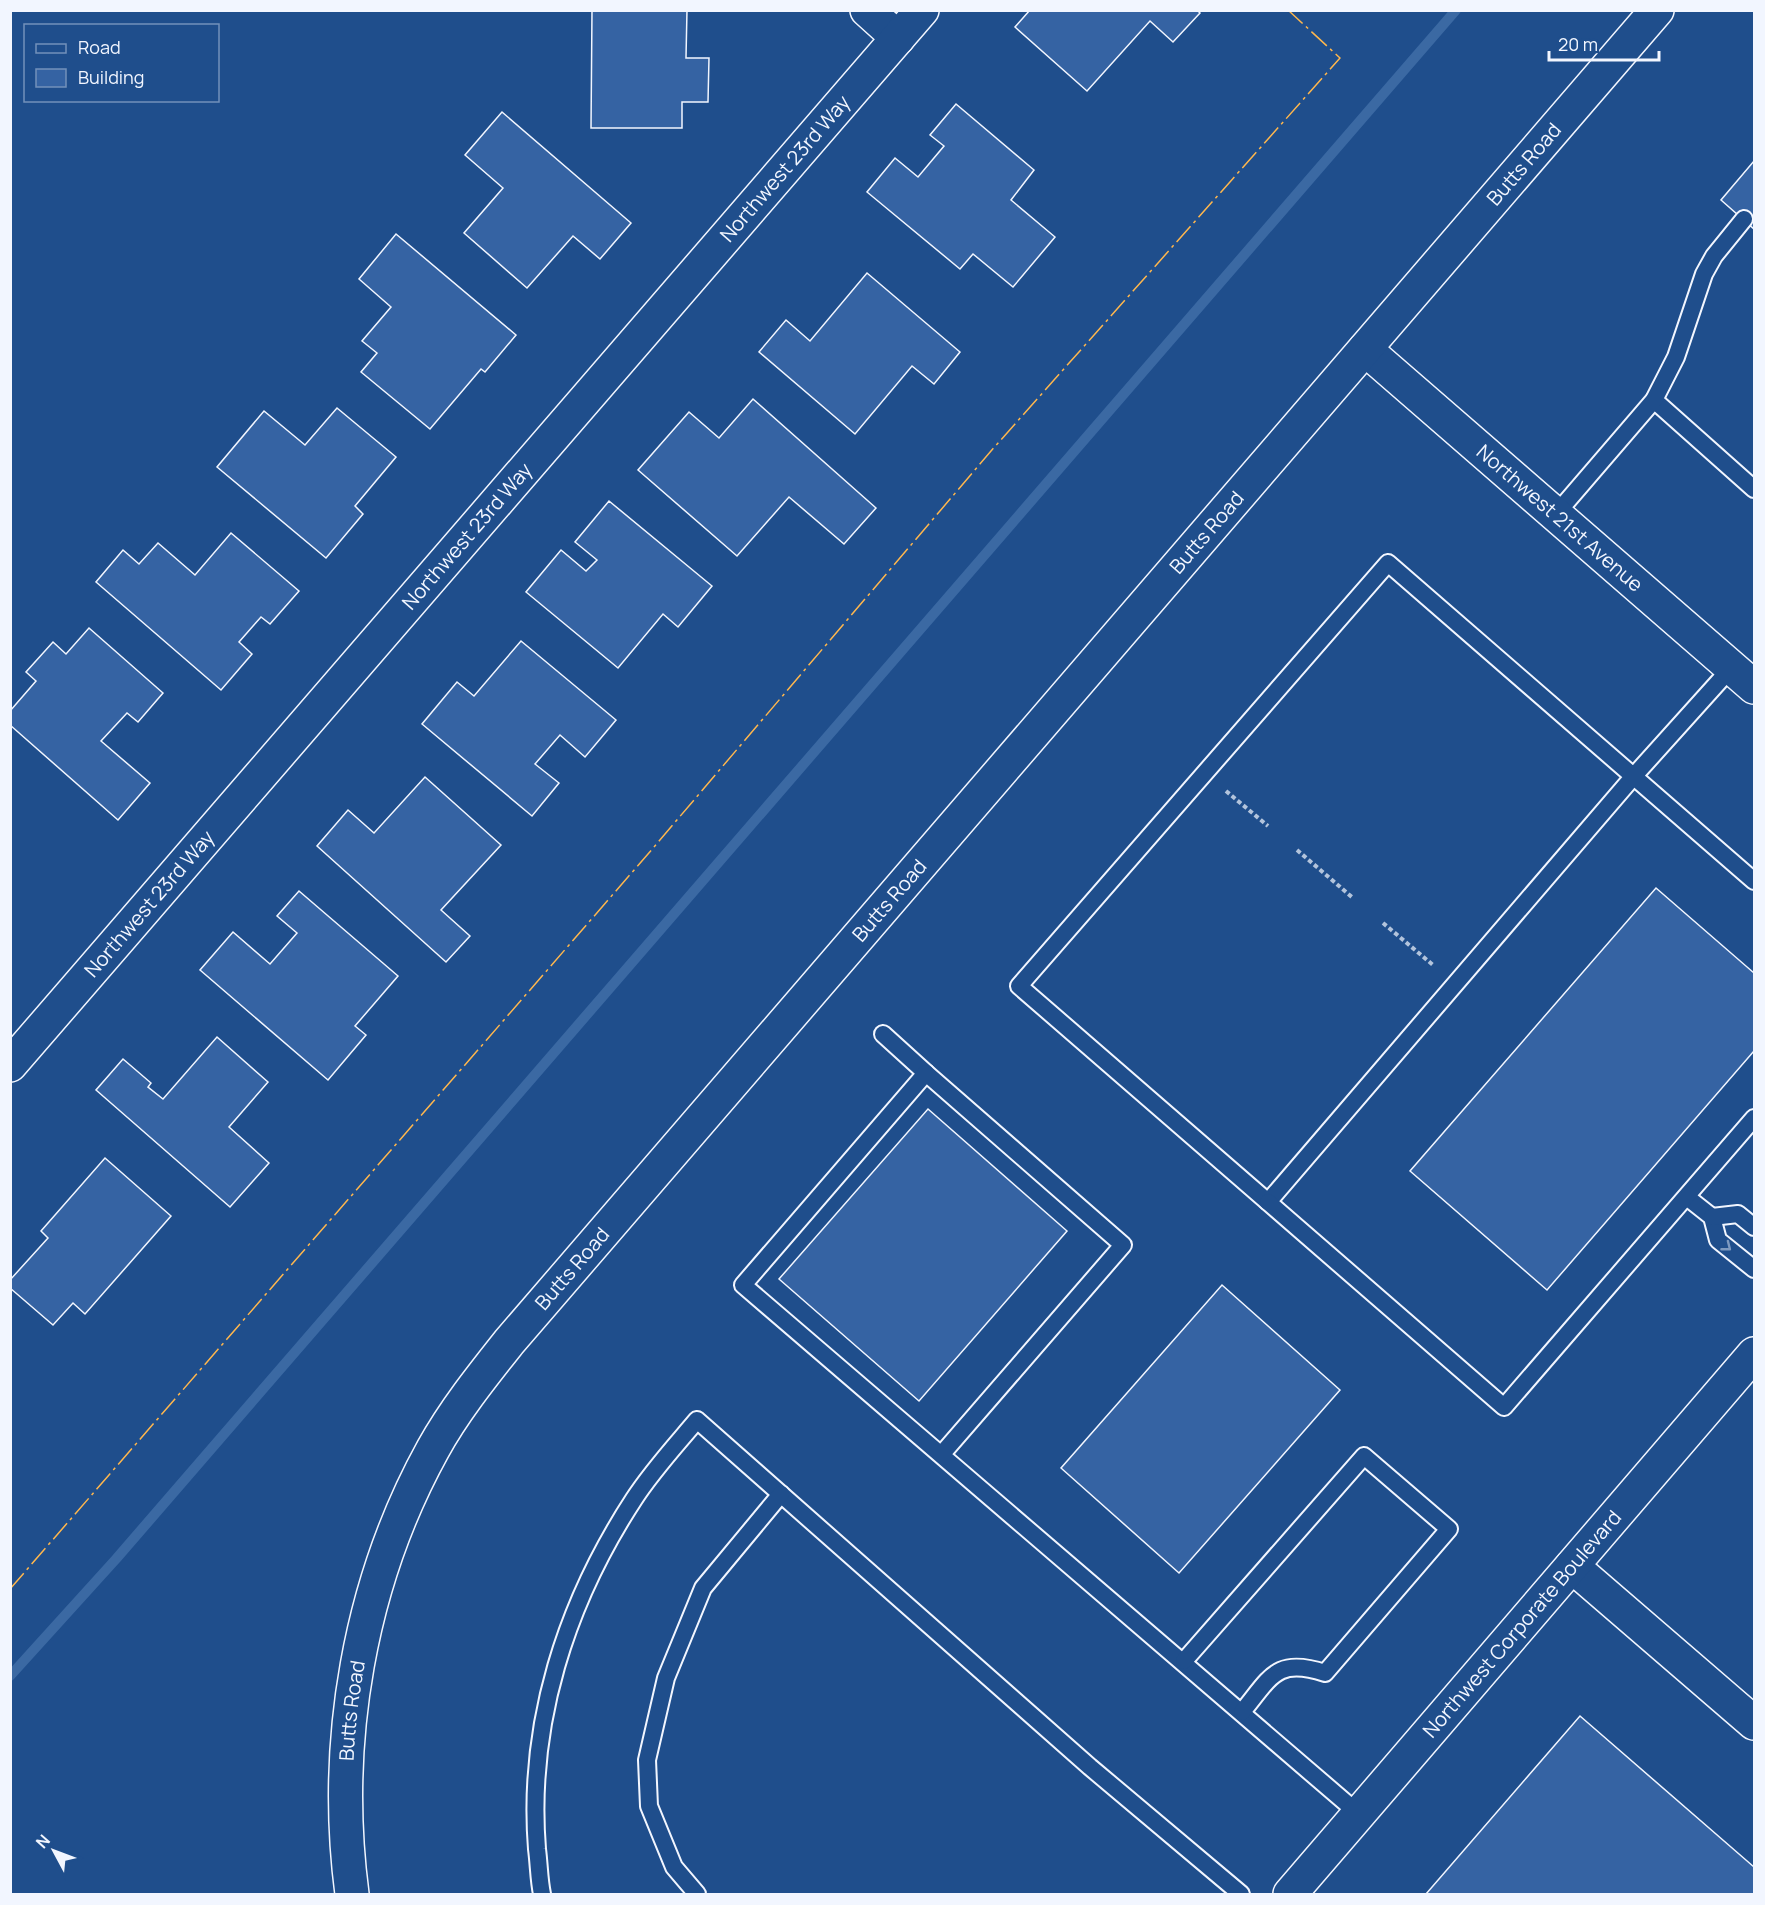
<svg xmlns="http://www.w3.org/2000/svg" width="1765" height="1905" font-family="Manrope,sans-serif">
  <rect width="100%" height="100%" fill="#1f4e8c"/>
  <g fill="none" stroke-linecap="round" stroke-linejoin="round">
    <polyline stroke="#3b69a3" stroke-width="10" points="10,1676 116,1559 1456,10"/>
  </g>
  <g fill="#3563a3" stroke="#f2f6ff" stroke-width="1.5">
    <polygon points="592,10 687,10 686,58 709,58 708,102 682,102 682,128 591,128"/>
    <polygon points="1030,10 1197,10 1200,13 1173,42 1150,21 1087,91 1015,27"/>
    <polygon points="956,104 1034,170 1011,200 1055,237 1013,287 973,254 960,269 867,192 895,158 918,177 944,146 930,135"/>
    <polygon points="502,112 631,223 600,259 573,236 527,288 464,233 503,188 465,155"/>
    <polygon points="1754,161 1754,229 1721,200"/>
    <polygon points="396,234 516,335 485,372 481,369 430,429 361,372 377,353 362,341 391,307 359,279"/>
    <polygon points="867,273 960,352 934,384 912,366 855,434 759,352 786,320 810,341"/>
    <polygon points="753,399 876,508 844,544 789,497 737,556 638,470 689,412 719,438"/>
    <polygon points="337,408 396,457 355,506 363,514 326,558 217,467 264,411 305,445"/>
    <polygon points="609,501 712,586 678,627 663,614 618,668 526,592 561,550 586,571 597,560 575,542"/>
    <polygon points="231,533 299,591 270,624 261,617 239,642 252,654 221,690 96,582 123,550 139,564 158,543 195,575"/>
    <polygon points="89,628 163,693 138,722 127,713 101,741 150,783 118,820 10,725 10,711 36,681 26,672 53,642 66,654"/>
    <polygon points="521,641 616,720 585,757 560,735 535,764 559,783 532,816 422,724 457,682 474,696"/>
    <polygon points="425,777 501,845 441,910 470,936 446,962 317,846 348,810 374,833"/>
    <polygon points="1656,888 1754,973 1754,1051 1547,1290 1410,1171"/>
    <polygon points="299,891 398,976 355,1026 366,1035 328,1080 200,970 233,932 270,964 297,933 277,916"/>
    <polygon points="217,1037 268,1082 229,1127 269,1163 230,1207 96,1090 123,1059 151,1083 148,1087 163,1099"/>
    <polygon points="928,1109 1067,1231 919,1401 779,1279"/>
    <polygon points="105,1158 171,1216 85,1314 73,1303 53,1325 10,1288 10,1280 48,1238 41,1231"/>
    <polygon points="1222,1285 1340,1390 1179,1573 1061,1468"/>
    <polygon points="1580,1716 1754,1867 1754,1894 1426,1894"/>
  </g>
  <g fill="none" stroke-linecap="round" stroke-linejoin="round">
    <defs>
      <g id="service">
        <polyline points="1654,400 1754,489"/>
        <polyline points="1556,514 1654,400 1676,357 1704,274 1714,256 1744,219"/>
        <polyline points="1732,667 1633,777 1268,1202 1019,986 1388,563 1754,881"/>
        <polyline points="883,1034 926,1073"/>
        <polyline points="1688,1198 1712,1217 1718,1240 1754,1269"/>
        <polyline points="1268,1202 1504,1407 1754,1118"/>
        <polyline points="1712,1217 1738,1214 1754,1227"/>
        <polyline points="941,1455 1123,1245 926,1073 743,1285 1359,1814"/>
        <path d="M1184 1661 1364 1456 1449 1529 1325 1673C1276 1657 1271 1677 1242 1712"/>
        <path d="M542 1894C539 1880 539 1864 537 1849 527 1724 566 1603 634 1499 652 1471 676 1445 697 1420L1090 1767 1241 1894"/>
        <polyline points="697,1894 674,1867 649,1806 647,1760 666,1678 703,1588 781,1494"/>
      </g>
      <g id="minor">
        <polyline points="867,10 898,38"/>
        <path id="s1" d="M1365 349 1754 687"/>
        <path id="s2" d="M10 1065 922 10"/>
        <polyline points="1572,1566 1754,1723"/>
        <path id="s3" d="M1290 1894 1754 1354"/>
      </g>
      <g id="tertiary">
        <path id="s4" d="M352 1894C332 1743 359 1583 433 1449 454 1411 482 1376 509 1342L1657 10"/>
      </g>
    </defs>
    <use href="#service" stroke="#f2f6ff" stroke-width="20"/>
    <use href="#minor" stroke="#f2f6ff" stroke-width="36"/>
    <use href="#tertiary" stroke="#f2f6ff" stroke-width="36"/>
    <g stroke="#b3c4dc" stroke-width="4" stroke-dasharray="4.5 3" stroke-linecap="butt">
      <polyline points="1226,791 1268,826"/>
      <polyline points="1297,850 1353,898"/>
      <polyline points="1383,923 1433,965"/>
    </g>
    <use href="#service" stroke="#1f4e8c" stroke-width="16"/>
    <use href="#minor" stroke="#1f4e8c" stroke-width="33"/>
    <use href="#tertiary" stroke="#1f4e8c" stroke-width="33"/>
    <polyline stroke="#ffb74d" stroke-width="1.5" stroke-dasharray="21 4.5 3 4.5" stroke-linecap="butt" points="10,1589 648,854 991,451 1340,58 1288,10"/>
  </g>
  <defs><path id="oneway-chevron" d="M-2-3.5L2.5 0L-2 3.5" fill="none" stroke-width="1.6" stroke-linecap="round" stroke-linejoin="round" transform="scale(1.5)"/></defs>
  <use stroke="#7e9ac0" href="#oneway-chevron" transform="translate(1727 1247) rotate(38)"/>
  <g text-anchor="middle" stroke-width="4.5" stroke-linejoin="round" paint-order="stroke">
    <g font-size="20" fill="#f2f6ff" stroke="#1f4e8c">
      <text dy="7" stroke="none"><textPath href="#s4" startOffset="2146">Butts Road</textPath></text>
      <text dy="7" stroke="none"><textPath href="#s2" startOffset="1185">Northwest 23rd Way</textPath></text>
      <text dy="7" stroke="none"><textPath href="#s1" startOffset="258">Northwest 21st Avenue</textPath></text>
      <text dy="7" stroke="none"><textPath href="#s4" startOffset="1660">Butts Road</textPath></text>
      <text dy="7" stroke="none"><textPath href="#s2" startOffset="699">Northwest 23rd Way</textPath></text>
      <text dy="7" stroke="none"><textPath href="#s4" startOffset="1174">Butts Road</textPath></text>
      <text dy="7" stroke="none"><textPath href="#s2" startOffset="213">Northwest 23rd Way</textPath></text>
      <text dy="7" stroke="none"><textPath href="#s4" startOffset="688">Butts Road</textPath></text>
      <text dy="7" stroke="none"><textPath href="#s3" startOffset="356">Northwest Corporate Boulevard</textPath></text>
      <text dy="7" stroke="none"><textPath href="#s4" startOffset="184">Butts Road</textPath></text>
    </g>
  </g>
  <rect width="1765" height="1905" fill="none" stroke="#f2f6ff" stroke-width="24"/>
  <rect x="24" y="24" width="195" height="78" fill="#1f4e8c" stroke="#7391ba" stroke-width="1.5"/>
  <rect x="36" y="44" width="30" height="9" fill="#1f4e8c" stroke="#7391ba" stroke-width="1.5"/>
  <text x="78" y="54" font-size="18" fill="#f2f6ff">Road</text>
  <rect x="36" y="69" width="30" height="18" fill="#3563a3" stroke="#7391ba" stroke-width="1.5"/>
  <text x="78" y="84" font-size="18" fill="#f2f6ff">Building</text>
  <g transform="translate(54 1851) rotate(311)" stroke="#1f4e8c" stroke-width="4.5" paint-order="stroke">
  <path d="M0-4.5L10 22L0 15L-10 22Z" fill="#f2f6ff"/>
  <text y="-9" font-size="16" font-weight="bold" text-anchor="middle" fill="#f2f6ff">N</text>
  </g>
  <path d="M1549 51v9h110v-9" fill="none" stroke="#f2f6ff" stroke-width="3"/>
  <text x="1558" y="51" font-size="18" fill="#f2f6ff" stroke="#1f4e8c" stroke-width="4.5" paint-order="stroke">20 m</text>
</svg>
